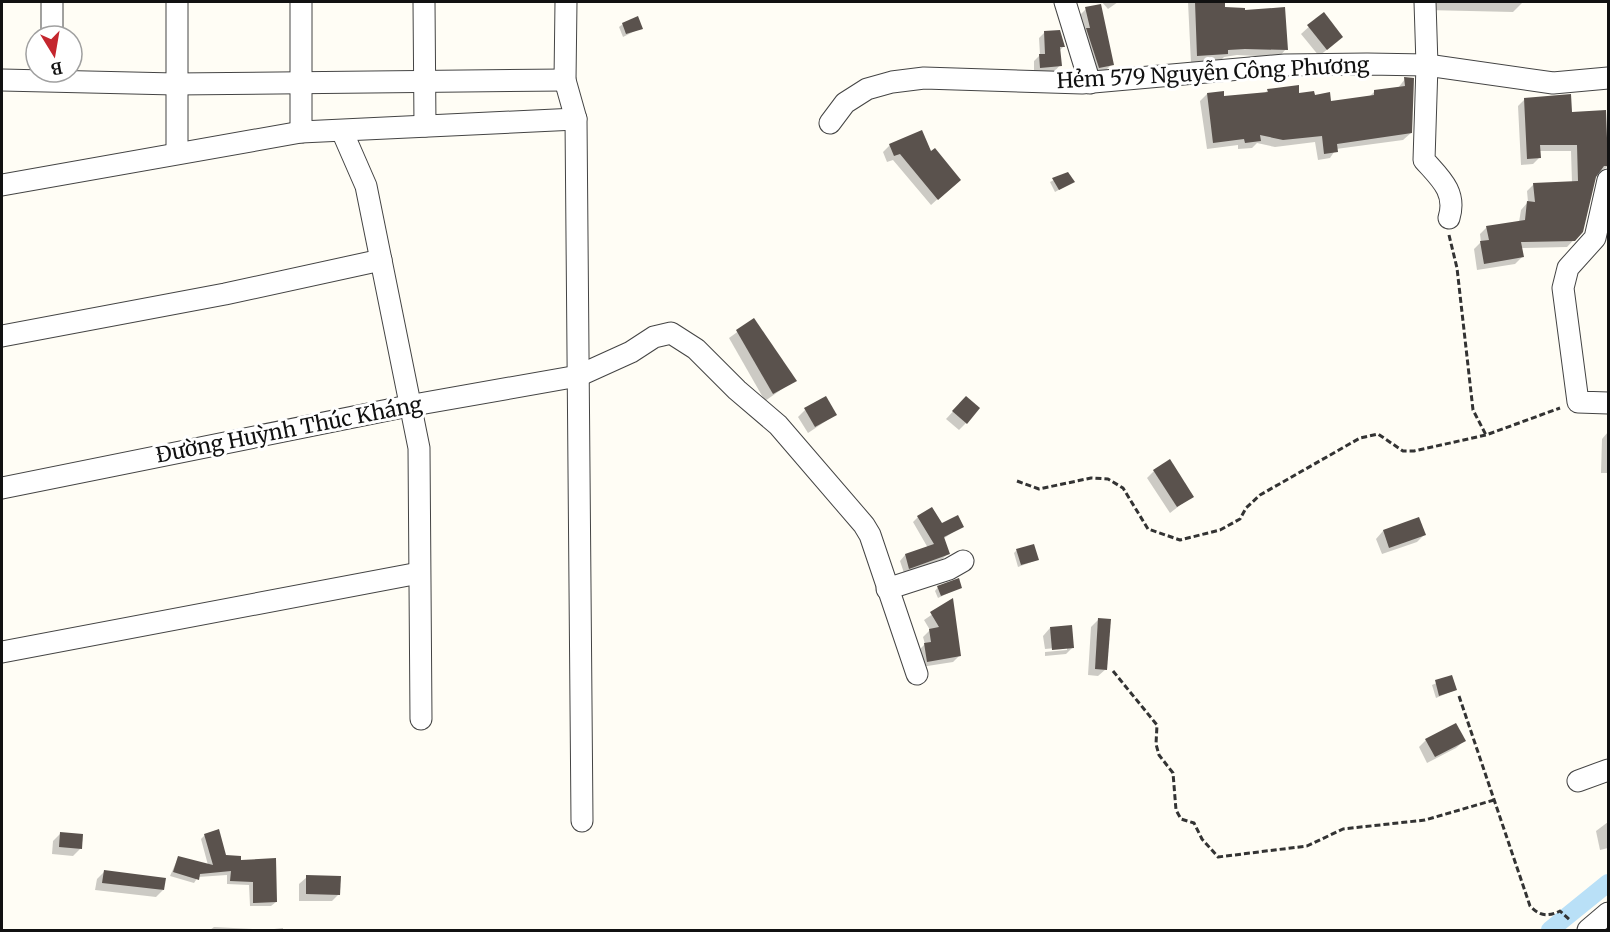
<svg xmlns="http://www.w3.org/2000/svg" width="1610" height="932" font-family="Merriweather,serif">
  <rect width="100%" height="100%" fill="#fffdf5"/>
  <g fill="#0003">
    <polygon points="1102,2 1118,2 1108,9"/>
    <polygon points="1188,2 1223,2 1224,9 1245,9 1242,12 1286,49 1279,57 1237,55 1224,57 1220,61 1191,63"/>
    <polygon points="1425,2 1523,2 1513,12 1426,10"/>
    <polygon points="1086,9 1112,64 1105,71 1092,74 1079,16"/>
    <polygon points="1323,14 1334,44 1319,56 1301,34"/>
    <polygon points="623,24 641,28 623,37 619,27"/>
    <polygon points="1044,33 1064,46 1059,51 1060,65 1055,71 1034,72 1034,61 1040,55 1039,38"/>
    <polygon points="1405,79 1411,133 1403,140 1336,149 1330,158 1318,160 1315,142 1275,147 1257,143 1252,148 1238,149 1238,145 1207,149 1200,101 1207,94 1223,97 1264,94 1268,90 1313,96 1330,102 1369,97 1375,91 1398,88"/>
    <polygon points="1525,99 1570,114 1605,111 1607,167 1594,176 1582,231 1567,247 1521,248 1522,257 1515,264 1477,270 1474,249 1481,242 1480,234 1487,227 1519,222 1521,210 1528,202 1527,191 1534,184 1572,183 1571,151 1539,151 1539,158 1533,164 1521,165 1518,106"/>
    <polygon points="890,145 930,153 952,186 931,205 893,160 887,162 883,152"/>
    <polygon points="1068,173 1073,182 1055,192 1050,182"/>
    <polygon points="754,320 795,380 765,401 729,338"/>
    <polygon points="959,405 966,423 959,430 946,419"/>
    <polygon points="805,410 835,415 808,433 798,417"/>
    <polygon points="1608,432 1608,473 1601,473 1602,439"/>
    <polygon points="1154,471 1192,496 1170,513 1147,478"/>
    <polygon points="918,517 942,525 962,526 943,539 948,554 942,559 904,573 900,561 905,555 928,548 913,522"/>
    <polygon points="1418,519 1424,535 1417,542 1382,554 1376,539 1383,531"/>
    <polygon points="1017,550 1037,560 1018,567 1014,553"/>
    <polygon points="938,587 961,587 938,598 935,591"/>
    <polygon points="952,601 959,656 953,662 921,667 919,650 925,644 923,637 930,630 924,620"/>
    <polygon points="1099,619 1106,669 1098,676 1088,675 1091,627"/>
    <polygon points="1050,628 1073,647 1066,654 1045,656 1045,652 1067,650 1067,647 1045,649 1043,636"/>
    <polygon points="1451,677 1455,690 1436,698 1432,685"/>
    <polygon points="1426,740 1464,741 1456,748 1427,763 1419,747"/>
    <polygon points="1608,822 1608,848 1600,850 1596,831"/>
    <polygon points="60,834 81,848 73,856 52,854 53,841"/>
    <polygon points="205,835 225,857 239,861 276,902 271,906 250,906 249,885 227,884 227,875 198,877 194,883 170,876 178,858 208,865 201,839"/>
    <polygon points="104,872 163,890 156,897 95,890 97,879"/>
    <polygon points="307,877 339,894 332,901 299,901 299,884"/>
    <polygon points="214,927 253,929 253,930 210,930"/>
    <polygon points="283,928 283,930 265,930"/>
  </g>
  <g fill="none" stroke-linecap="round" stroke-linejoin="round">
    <polyline stroke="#b9e0f7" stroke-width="18" points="1550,930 1608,883"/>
  </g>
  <g fill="#5a524d">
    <polygon points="1195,2 1225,2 1225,7 1245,8 1245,10 1285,7 1288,50 1245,49 1228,50 1228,54 1197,56"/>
    <polygon points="1101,4 1114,65 1099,68 1086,28 1090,28 1085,7"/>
    <polygon points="1324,12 1343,37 1327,50 1307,25"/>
    <polygon points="638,16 643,29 626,34 622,23"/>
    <polygon points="1060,30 1065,47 1060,47 1062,66 1040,68 1039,54 1045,54 1044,31"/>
    <polygon points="1404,77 1414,78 1412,133 1337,144 1338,152 1324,154 1322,136 1283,140 1260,135 1261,141 1245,143 1244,139 1213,143 1207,93 1224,91 1224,96 1268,92 1267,89 1299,85 1299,93 1314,91 1315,95 1330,92 1331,101 1374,95 1374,90 1405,86"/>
    <polygon points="1571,94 1572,112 1606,110 1608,166 1604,166 1596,177 1583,232 1575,241 1521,242 1524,257 1484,264 1480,241 1489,240 1486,226 1525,220 1527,201 1535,202 1533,183 1578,181 1577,145 1540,145 1541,158 1527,159 1524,98"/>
    <polygon points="922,130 931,151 935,148 961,180 938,200 900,154 894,156 889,144"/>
    <polygon points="1068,172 1075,182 1059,190 1052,178"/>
    <polygon points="754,318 797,381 773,394 736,330"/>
    <polygon points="826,396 837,415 815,427 804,408"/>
    <polygon points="966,396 980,408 967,424 952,411"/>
    <polygon points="1170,459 1194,497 1177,507 1153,470"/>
    <polygon points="932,507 942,523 958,515 964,527 944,537 950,554 909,569 905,554 934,544 917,516"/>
    <polygon points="1419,517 1426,535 1389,548 1383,530"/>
    <polygon points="1034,544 1039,560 1021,565 1016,549"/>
    <polygon points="959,578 962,588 941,596 937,586"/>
    <polygon points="953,598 961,656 927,662 924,643 931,642 929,629 939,627 930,612"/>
    <polygon points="1098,618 1111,619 1107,670 1095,669"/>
    <polygon points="1072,625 1074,648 1052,650 1050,627"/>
    <polygon points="1452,675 1457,690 1439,696 1435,680"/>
    <polygon points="1456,723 1466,741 1435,757 1425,739"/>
    <polygon points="219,829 226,855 241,856 241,860 276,858 277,902 253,903 253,882 230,881 231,871 200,874 199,880 173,872 178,856 213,865 204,834"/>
    <polygon points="60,832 83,834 82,849 59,847"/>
    <polygon points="104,870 166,878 164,890 102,883"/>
    <polygon points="306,875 341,876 340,895 306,894"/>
  </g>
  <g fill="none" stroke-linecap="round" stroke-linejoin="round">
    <defs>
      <g id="minor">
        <polyline points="301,2 301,132"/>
        <polyline points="424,2 425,126"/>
        <polyline points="566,2 565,80 576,119 582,821"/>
        <polyline points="1065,2 1090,83"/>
        <path d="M1425 2 1427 65 1424 160C1440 178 1457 192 1449 218"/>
        <polyline points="52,36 52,2"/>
        <polyline points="2,80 175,84 565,80"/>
        <polyline points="830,123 845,103 867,89 892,82 924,78 1082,83 1285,65 1367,64 1427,65 1553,83 1608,78"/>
        <polyline points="342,131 366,186 419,448 421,719"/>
        <polyline points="177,152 177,2"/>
        <polyline points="1608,180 1595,238 1568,268 1563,288 1578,402 1608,403"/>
        <polyline points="2,185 301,132 576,119"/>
        <polyline points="2,336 225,294 381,260"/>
        <polyline points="2,488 408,406 578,376 631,352 654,337 671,333 696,349 737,390 778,425 864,525 870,535 917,674"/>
        <polyline points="887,589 949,569 963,561"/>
        <polyline points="2,652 419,573"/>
        <polyline points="1578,781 1608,770"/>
        <polyline points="1588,930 1608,913"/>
      </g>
    </defs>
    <use href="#minor" stroke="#444" stroke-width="23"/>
    <g stroke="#333" stroke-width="3" stroke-dasharray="6 3" stroke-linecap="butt">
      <polyline points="1449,235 1457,268 1473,410 1486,435"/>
      <polyline points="1017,481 1039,489 1091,478 1108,479 1123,488 1148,529 1180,540 1220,530 1240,519 1246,508 1260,495 1360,438 1378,434 1403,451 1414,451 1486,435 1560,408"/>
      <polyline points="1113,671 1157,725 1156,744 1159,755 1173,773 1176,810 1181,819 1194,823 1202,839 1218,857 1307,846 1343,829 1425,820 1494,800"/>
      <path d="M1459 696 1530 906C1540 916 1547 917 1560 911L1571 921"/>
    </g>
    <use href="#minor" stroke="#fff" stroke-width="21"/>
  </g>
  <g text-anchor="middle" stroke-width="6" stroke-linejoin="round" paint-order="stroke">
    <g font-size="21" fill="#111" stroke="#fff">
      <text transform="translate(1213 73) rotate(-3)" y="7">Hẻm 579 Nguyễn Công Phương</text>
      <text transform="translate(289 430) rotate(-11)" y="7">Đường Huỳnh Thúc Kháng</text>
    </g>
  </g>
  <rect width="1610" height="932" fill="none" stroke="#111111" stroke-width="6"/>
  <g transform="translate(54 54) rotate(169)"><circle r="28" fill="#ffffff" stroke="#a0a0a0" stroke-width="1.5"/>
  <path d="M0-4.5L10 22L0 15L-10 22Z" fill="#c4262e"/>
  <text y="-9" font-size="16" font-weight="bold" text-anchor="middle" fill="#111111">B</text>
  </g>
</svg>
